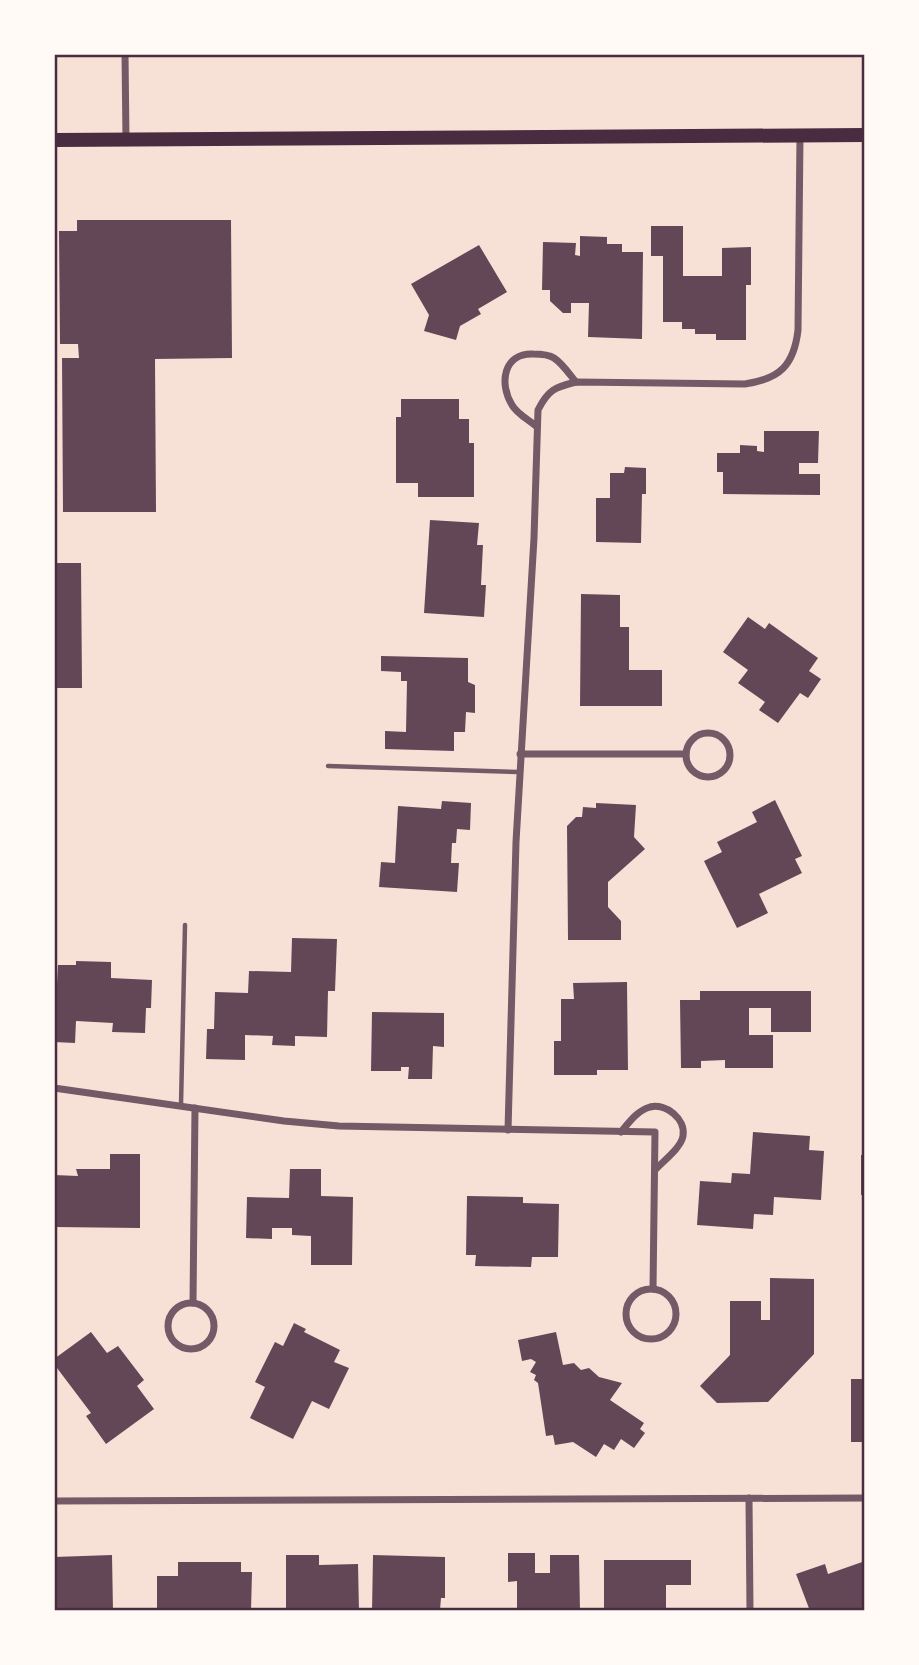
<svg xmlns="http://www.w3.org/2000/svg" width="919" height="1665" font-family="'Open Sans',sans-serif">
  <rect width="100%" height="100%" fill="#f7e1d7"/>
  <g fill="#644757">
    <polygon points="77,220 231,220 232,358 155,359 156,512 63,512 62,358 79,358 78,344 60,344 59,231 77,231"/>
    <polygon points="651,226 683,226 683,276 722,276 722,248 751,247 751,285 746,285 746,340 716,340 716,334 695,334 695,329 682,329 682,322 663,322 663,256 651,256"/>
    <polygon points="580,236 607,237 607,244 622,244 622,252 643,252 642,339 588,337 589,303 571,303 571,313 563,313 550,301 550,290 542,290 543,242 576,243 575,255 580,256"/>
    <polygon points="479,245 507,292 478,309 481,314 460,326 456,340 424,331 429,315 411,284"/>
    <polygon points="401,399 459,399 459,419 469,419 469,443 474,443 474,497 418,497 418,483 396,483 396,417 401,417"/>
    <polygon points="764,431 819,431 818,463 799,463 799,474 820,474 820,495 723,494 723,472 717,472 717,453 740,453 740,445 757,446 757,451 764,452"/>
    <polygon points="625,467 646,468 646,494 642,494 641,543 596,542 596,498 610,498 610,473 624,473"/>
    <polygon points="430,520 479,523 477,545 483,545 481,585 486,585 484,617 424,613"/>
    <polygon points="54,563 81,563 82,688 54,688"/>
    <polygon points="581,594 620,595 620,627 629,627 629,670 662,670 662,706 580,706"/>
    <polygon points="748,617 765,629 769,623 818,658 809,671 821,679 808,698 800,693 778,723 759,710 765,702 738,683 748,670 723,652"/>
    <polygon points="381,656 468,658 468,682 475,685 475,713 466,712 465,732 454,732 454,751 385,749 385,731 406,732 407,681 401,681 401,672 381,671"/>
    <polygon points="775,800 802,856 795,859 802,873 759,894 768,913 737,928 704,861 722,852 717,842 757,822 752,812"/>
    <polygon points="442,801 471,803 470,830 457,829 456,843 452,843 451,863 459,863 457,892 379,887 381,862 395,863 398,806 441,809"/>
    <polygon points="596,803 636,805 634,837 645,849 608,882 608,907 621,921 621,940 568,940 567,826 576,817 582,817 583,807 596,808"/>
    <polygon points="292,938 337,939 335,991 328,991 327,1037 295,1036 295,1046 272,1045 273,1036 245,1035 245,1060 206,1059 207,1029 214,1029 215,992 248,993 249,971 291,972"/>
    <polygon points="76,961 111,962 111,978 152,980 151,1008 146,1008 145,1033 112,1032 113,1023 76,1021 75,1043 54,1042 58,965 76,965"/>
    <polygon points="627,982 628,1070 597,1070 597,1075 554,1075 554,1041 561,1041 561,999 574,999 573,983"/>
    <polygon points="700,991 811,991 811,1032 771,1032 771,1008 749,1008 749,1035 773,1035 773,1068 725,1068 725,1060 701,1061 701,1068 681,1068 680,1000 700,1000"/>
    <polygon points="372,1012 444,1013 444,1047 433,1046 432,1079 408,1079 409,1067 401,1067 401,1071 371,1071"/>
    <polygon points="753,1132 810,1136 809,1150 824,1151 821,1200 774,1197 773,1215 754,1214 753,1229 697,1225 700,1181 731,1183 732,1173 750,1174"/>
    <polygon points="110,1154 140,1154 140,1228 54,1227 54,1175 78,1176 76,1169 110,1169"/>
    <rect x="861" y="1155" width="4" height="40"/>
    <polygon points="290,1169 321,1169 321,1196 353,1197 352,1265 311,1265 311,1236 292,1235 292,1228 272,1228 272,1239 246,1238 247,1197 289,1198"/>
    <polygon points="467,1196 523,1197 523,1203 559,1204 558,1257 532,1257 531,1267 475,1266 476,1255 466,1255"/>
    <polygon points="770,1278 814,1279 814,1354 768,1402 717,1403 700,1386 730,1355 730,1301 761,1301 761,1320 770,1320"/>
    <polygon points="294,1323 306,1329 304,1332 340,1350 334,1362 349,1368 329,1409 312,1401 293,1439 250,1418 265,1387 255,1382 275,1342 283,1346"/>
    <polygon points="91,1332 107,1353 118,1346 144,1380 137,1386 154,1409 106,1444 86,1416 91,1413 54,1364 54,1359"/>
    <polygon points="556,1332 563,1365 574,1363 581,1370 589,1368 599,1377 622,1383 610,1400 644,1423 640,1429 645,1433 634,1448 621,1439 614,1450 604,1444 596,1457 573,1442 555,1445 553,1435 546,1436 538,1383 534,1380 536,1375 530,1372 536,1362 531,1359 522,1361 518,1340"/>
    <rect x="851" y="1379" width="14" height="63"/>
    <polygon points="508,1553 535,1553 535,1573 550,1573 550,1555 579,1555 580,1611 517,1611 517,1581 508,1582"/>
    <polygon points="112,1555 113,1611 54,1611 54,1557"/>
    <polygon points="286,1555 319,1555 319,1565 358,1564 359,1611 286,1611"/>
    <polygon points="373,1555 445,1557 445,1598 441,1598 440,1610 393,1609 393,1611 372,1611"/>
    <polygon points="604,1560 691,1560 691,1585 666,1585 666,1611 604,1610"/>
    <polygon points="865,1561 865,1611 810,1611 796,1574 825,1564 828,1574"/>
    <polygon points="178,1562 241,1562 241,1572 252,1572 251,1611 157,1610 157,1576 178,1576"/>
  </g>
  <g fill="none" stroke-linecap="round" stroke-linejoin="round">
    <g stroke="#755966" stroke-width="4.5">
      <polyline points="328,766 519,772"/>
      <polyline points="181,1105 185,925"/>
    </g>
    <g stroke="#755966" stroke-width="7">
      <polyline points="125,54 126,140"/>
      <path d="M536 426C529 420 517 414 512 405 499 384 503 353 533 354 540 354 548 354 554 358 563 364 570 375 576 382"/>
      <circle cx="708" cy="755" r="22"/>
      <polyline points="520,754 686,754"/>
      <polyline points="54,1088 284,1121 339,1126 655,1132 653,1289"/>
      <path d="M508 1130 516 842 534 538 538 410C548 390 555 387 576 382L745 384C780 379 794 365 798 330L800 136"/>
      <path d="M621 1132C630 1121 637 1111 650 1107 666 1103 686 1119 683 1136 681 1148 663 1161 655 1170"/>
      <circle cx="651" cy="1314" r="25"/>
      <polyline points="193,1303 195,1108"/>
      <circle cx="191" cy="1326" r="23"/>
      <polyline points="749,1498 750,1611"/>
      <polyline points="54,1501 865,1498"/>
    </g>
    <polyline stroke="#4a2c40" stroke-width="14" points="54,140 865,135"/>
  </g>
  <rect width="919" height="1665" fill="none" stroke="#fffaf5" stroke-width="112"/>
  <rect x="56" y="56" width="807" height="1553" fill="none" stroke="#4a2c40" stroke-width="2.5"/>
</svg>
